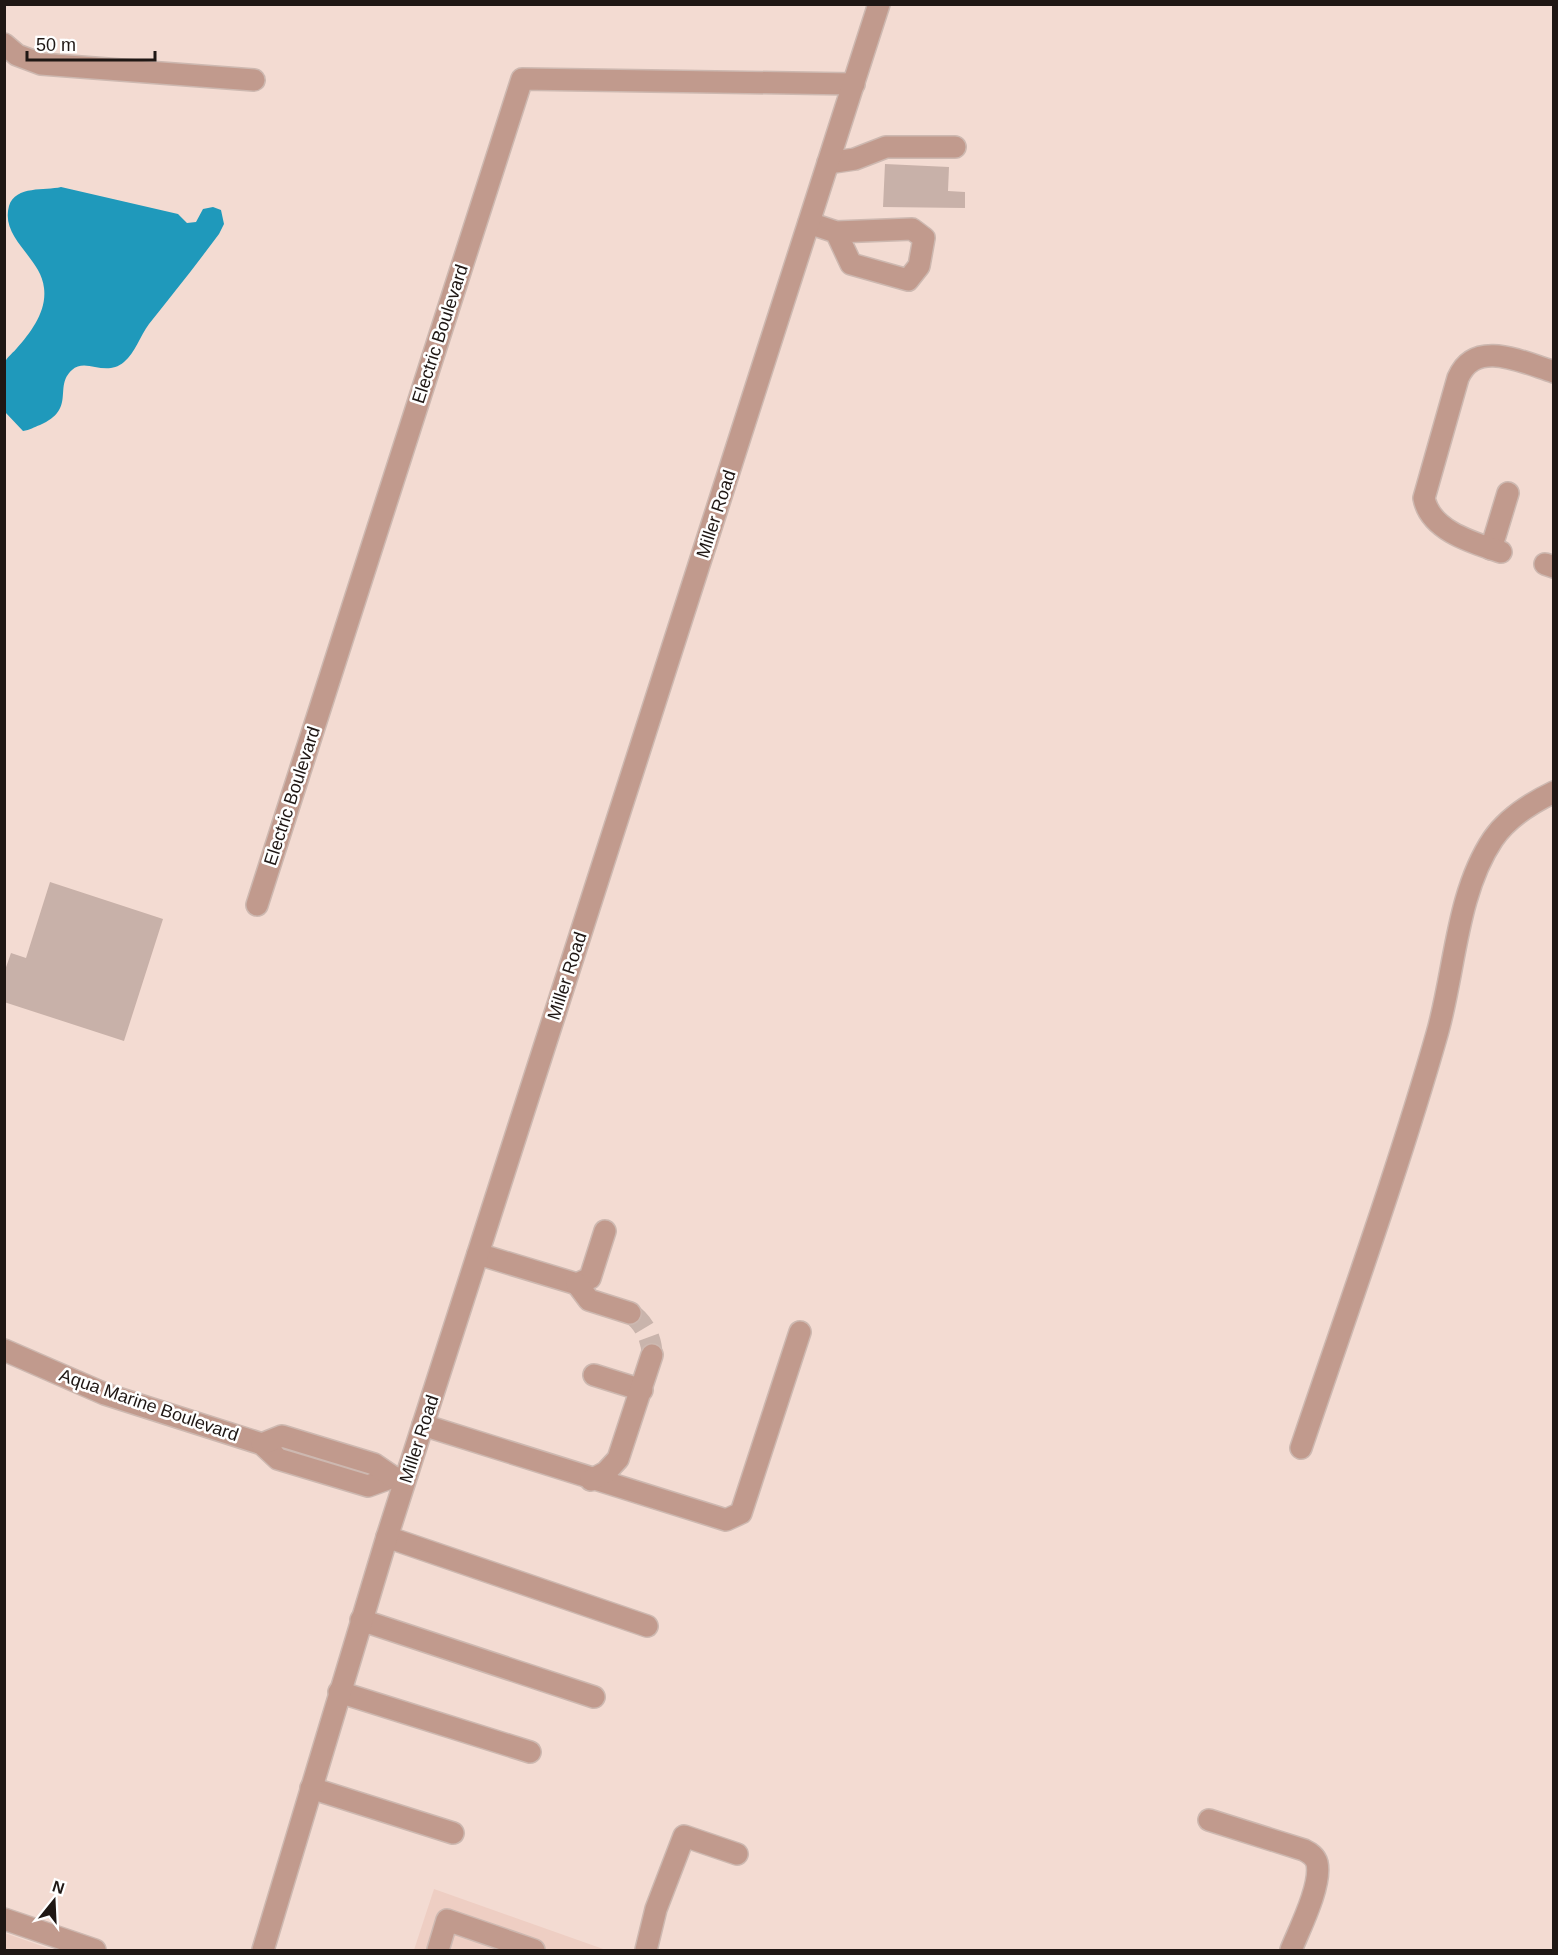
<svg xmlns="http://www.w3.org/2000/svg" width="1558" height="1955" font-family="Helvetica,sans-serif">
  <rect width="100%" height="100%" fill="#f3dbd2"/>
  <g fill="#eecec3">
    <polygon points="434,1889 606,1950 414,1950"/>
    <polygon points="5,1933 53,1950 56,1950 5,1950"/>
  </g>
  <path fill="#1f99bb" d="M61 187 178 214 187 223 196 222 203 209 213 207 221 210 224 224 219 234C196 265 173 294 149 324 140 336 135 353 124 362 105 378 86 357 72 370 53 387 77 409 40 425 34 427 30 430 23 431L5 412C4 401 1 370 5 362 7 357 14 352 17 348 31 332 47 311 44 288 41 257 0 239 9 206 16 185 45 191 61 187Z"/>
  <g fill="#c8b1a9">
    <polygon points="885,164 949,167 948,191 965,192 965,208 883,207"/>
    <polygon points="50,882 163,919 124,1041 4,1002 4,973 11,953 26,958"/>
  </g>
  <g fill="none" stroke-linecap="round" stroke-linejoin="round">
    <path stroke="#c9b4ac" stroke-width="21" stroke-dasharray="21 10" stroke-linecap="butt" d="M630 1313C644 1322 652 1339 652 1355"/>
    <defs>
      <g id="minor">
        <polyline points="4,44 17,55 41,64 254,80"/>
        <polyline points="828,163 855,159 886,147 955,147"/>
        <polyline points="809,223 836,232 912,229 924,238 919,266 908,280 851,264 836,232"/>
        <polyline points="1491,549 1508,493"/>
        <path d="M1501 552C1474 543 1430 531 1424 498L1458 378C1475 338 1522 362 1554 372"/>
        <polyline points="1545,564 1554,567"/>
        <polyline points="257,905 522,79 854,84"/>
        <polyline points="478,1254 577,1284 590,1278 605,1231"/>
        <polyline points="577,1284 589,1300 630,1313"/>
        <polyline points="4,1350 105,1394 262,1444 278,1459 368,1486 393,1477"/>
        <polyline points="594,1375 642,1390"/>
        <polyline points="423,1425 726,1520 741,1513 800,1332"/>
        <polyline points="262,1444 282,1436 374,1464 393,1477 404,1481"/>
        <path d="M1301 1448C1347 1311 1397 1174 1437 1034 1455 972 1456 894 1493 839 1508 817 1531 803 1554 792"/>
        <polyline points="591,1480 606,1472 618,1459 652,1355"/>
        <polyline points="387,1537 647,1626"/>
        <polyline points="361,1620 594,1697"/>
        <polyline points="339,1692 530,1752"/>
        <polyline points="311,1788 453,1833"/>
        <path d="M1209 1820 1304 1850C1310 1853 1315 1856 1317 1863 1322 1885 1299 1930 1291 1950"/>
        <polyline points="4,1919 95,1950"/>
        <polyline points="263,1950 387,1537 879,4"/>
        <polyline points="438,1950 447,1920 534,1950"/>
        <polyline points="646,1950 656,1909 684,1836 737,1854"/>
      </g>
    </defs>
    <use href="#minor" stroke="#cdb8b0" stroke-width="24"/>
    <use href="#minor" stroke="#c19a8d" stroke-width="21"/>
  </g>
  <g text-anchor="middle" stroke-width="5" stroke-linejoin="round" paint-order="stroke">
    <g font-size="18" fill="#1f1714" stroke="#fff">
      <text transform="translate(440 334) rotate(-72)" y="6">Electric Boulevard</text>
      <text transform="translate(716 514) rotate(-72)" y="6">Miller Road</text>
      <text transform="translate(292 796) rotate(-72)" y="6">Electric Boulevard</text>
      <text transform="translate(567 976) rotate(-72)" y="6">Miller Road</text>
      <text transform="translate(149 1405) rotate(19)" y="6">Aqua Marine Boulevard</text>
      <text transform="translate(419 1439) rotate(-72)" y="6">Miller Road</text>
    </g>
  </g>
  <rect width="1558" height="1955" fill="none" stroke="#1f1714" stroke-width="12"/>
  <g transform="translate(54 1901) rotate(18)" stroke="#ffffff" stroke-width="4.5" paint-order="stroke">
  <path d="M0-4.5L10 22L0 15L-10 22Z" fill="#1f1714"/>
  <text y="-9" font-size="16" font-weight="bold" text-anchor="middle" fill="#1f1714">N</text>
  </g>
  <path d="M27 51v9h128v-9" fill="none" stroke="#1f1714" stroke-width="3"/>
  <text x="36" y="51" font-size="18" fill="#1f1714" stroke="#ffffff" stroke-width="4.5" paint-order="stroke">50 m</text>
</svg>
